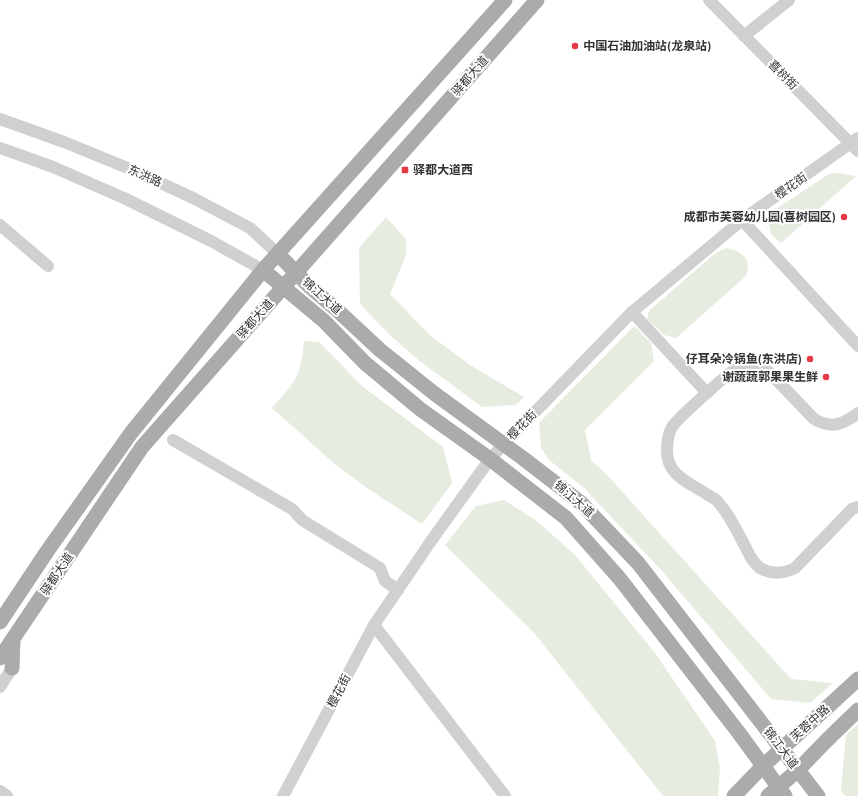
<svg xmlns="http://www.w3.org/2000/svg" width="858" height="796" font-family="'Source Sans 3','Noto Sans SC',sans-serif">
  <rect width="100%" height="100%" fill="#fff"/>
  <g fill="#e6ecdf">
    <polygon points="837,173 856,176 781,243 771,234 769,225 773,211 829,174"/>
    <polygon points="386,217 406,239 406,255 390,294 431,336 470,365 524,397 516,405 482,407 417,359 391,336 360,304 359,248"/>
    <path d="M727 248C743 252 752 259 746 276L676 338 664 335 647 319 649 311 712 256 719 251Z"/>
    <polygon points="634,326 651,343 654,361 585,430 591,460 608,476 791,679 833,683 810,703 771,699 662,571 583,487 549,460 541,448 539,423"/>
    <path d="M304 341 319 342 362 386 443 447 452 483 422 524 367 488 336 465 272 408C295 382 301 377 304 341Z"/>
    <polygon points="504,500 537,521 575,555 655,653 715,741 720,768 718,796 663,796 535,634 445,545 476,506"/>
    <polygon points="858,724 858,796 845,796 841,790 846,735"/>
  </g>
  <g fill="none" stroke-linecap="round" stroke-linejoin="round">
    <g stroke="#d0d0d0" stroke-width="12">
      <polyline points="709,0 858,151"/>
      <polyline points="744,36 789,0"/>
      <polyline points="0,119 64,142 135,171 193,198 250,228 278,254"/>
      <polyline points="0,148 53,167 126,199 211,241 263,270"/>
      <polyline points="742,220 858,346"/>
      <polyline points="0,225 48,266"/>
      <polyline points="632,312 707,393"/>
      <path d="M858 413C842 425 832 429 814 419L769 372C762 367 754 361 745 363 736 365 678 418 672 427 668 434 667 443 667 451 667 476 690 483 708 495 711 497 716 499 718 502 730 515 738 533 746 548 750 556 753 563 760 568 772 575 783 574 795 568L852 509 858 507"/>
      <polyline points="173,440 292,509 302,520 380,568 385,581 398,590"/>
      <polyline points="374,625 505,796"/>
      <polyline points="0,687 12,668"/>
      <polyline points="0,791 7,796"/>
      <polyline points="283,796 374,625 431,541 490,459 504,444 632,312 742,220 858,138"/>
    </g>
    <g stroke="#ababab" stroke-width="15">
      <polyline points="278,254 309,286 336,309 380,350 435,394 524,459 581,503 638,563 818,796"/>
      <polyline points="263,270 324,321 365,363 420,409 490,459 566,518 620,579 739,733 785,796"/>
      <polyline points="0,622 48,550 131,433 263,270 505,0"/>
      <polyline points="0,658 142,447 537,0"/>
      <polyline points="12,668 13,639"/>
      <polyline points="734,796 763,766 858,679"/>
      <polyline points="768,796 798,770 827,740 858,710"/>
    </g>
  </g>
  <g fill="#e63946" stroke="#fff" stroke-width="1.5">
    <circle cx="575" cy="46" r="4"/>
    <rect x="401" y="166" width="8" height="8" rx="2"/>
    <circle cx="844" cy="217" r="4"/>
    <circle cx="810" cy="359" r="4"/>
    <circle cx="826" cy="377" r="4"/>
  </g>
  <g text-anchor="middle" stroke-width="4" stroke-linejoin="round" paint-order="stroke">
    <g font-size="12" font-weight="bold" fill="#333" stroke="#fff" text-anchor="end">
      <text x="583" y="50" text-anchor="start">中国石油加油站(龙泉站)</text>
      <text x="413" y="174" text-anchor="start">驿都大道西</text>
      <text x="836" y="221">成都市芙蓉幼儿园(喜树园区)</text>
      <text x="802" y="363">仔耳朵冷锅鱼(东洪店)</text>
      <text x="818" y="381">谢蔬蔬郭果果生鲜</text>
    </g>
    <g font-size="12" fill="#333" stroke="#fff">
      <text transform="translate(783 75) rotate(45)" y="4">喜树街</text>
      <text transform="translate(470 76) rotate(-49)" y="4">驿都大道</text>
      <text transform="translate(145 176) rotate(24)" y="4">东洪路</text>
      <text transform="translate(791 186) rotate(-35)" y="4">樱花街</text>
      <text transform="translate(322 296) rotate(42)" y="4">锦江大道</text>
      <text transform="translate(255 319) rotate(-48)" y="4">驿都大道</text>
      <text transform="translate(522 425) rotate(-46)" y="4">樱花街</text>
      <text transform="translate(574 499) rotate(41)" y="4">锦江大道</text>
      <text transform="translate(57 574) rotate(-56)" y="4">驿都大道</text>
      <text transform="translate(339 691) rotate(-62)" y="4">樱花街</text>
      <text transform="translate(810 723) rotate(-42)" y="4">芙蓉中路</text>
      <text transform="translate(781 748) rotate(53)" y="4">锦江大道</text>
    </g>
  </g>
</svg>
